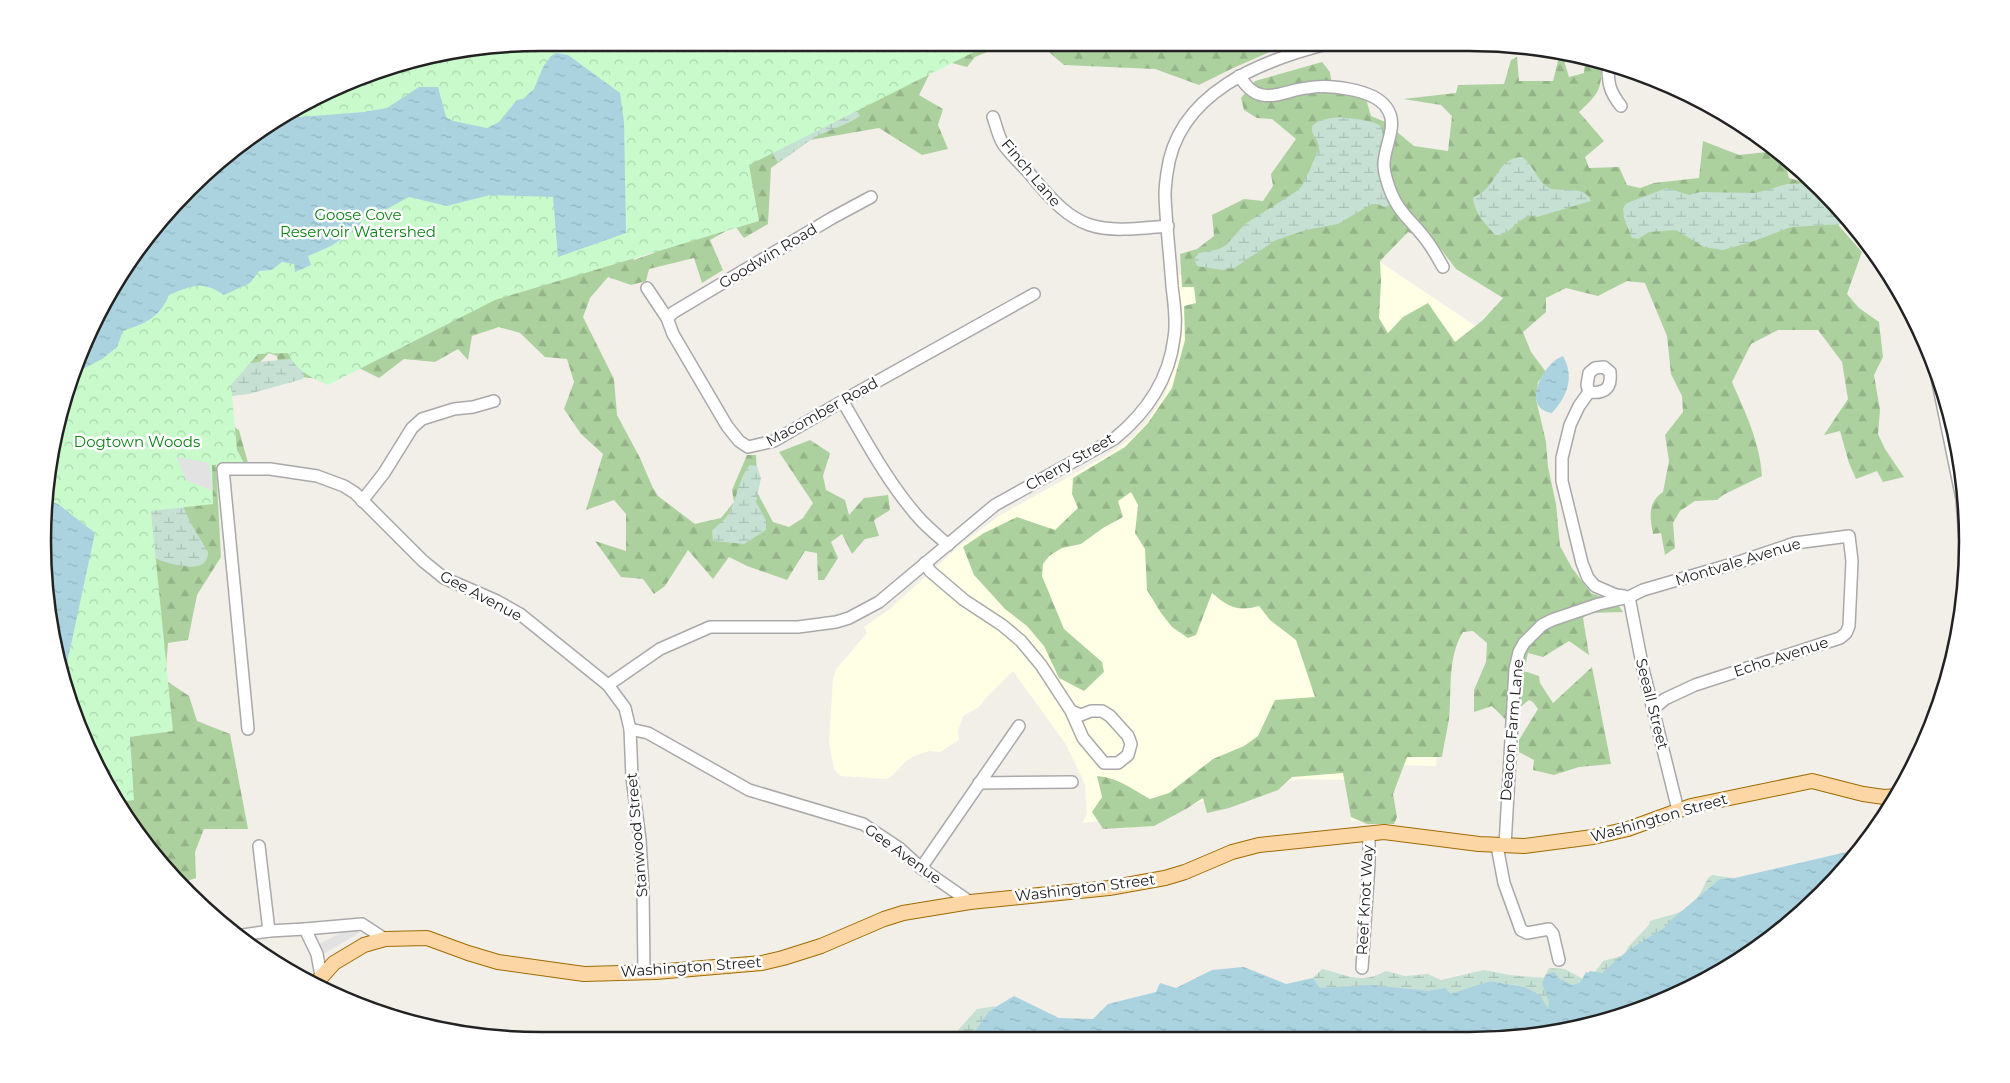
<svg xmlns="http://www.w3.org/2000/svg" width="2010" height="1083" font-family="Montserrat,sans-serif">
  <defs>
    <pattern id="forest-firs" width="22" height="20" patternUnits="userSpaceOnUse" patternTransform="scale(1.25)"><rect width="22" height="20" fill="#add19e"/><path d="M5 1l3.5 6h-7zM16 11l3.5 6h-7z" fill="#95b388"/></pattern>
    <pattern id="wetland-marsh" width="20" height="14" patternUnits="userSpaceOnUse" patternTransform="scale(1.25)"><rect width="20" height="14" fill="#c6e0d4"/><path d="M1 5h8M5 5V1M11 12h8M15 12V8" fill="none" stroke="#aac0b6"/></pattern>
    <pattern id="park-crowns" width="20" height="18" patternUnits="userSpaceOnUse" patternTransform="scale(1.25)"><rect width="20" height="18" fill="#c8facc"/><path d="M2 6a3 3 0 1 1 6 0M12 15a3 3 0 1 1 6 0" fill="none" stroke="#acd6af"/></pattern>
    <pattern id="water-ripples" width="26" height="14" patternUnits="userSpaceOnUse" patternTransform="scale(1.25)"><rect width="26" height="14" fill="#aad3df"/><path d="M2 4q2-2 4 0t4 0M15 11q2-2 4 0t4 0" fill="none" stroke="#92b5bf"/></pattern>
  </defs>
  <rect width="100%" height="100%" fill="#f2efe9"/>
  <polygon fill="#ffffe5" points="1304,211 1480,329 1447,627 1436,766 1395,765 1391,822 1351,821 1351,780 1300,779 1222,795 1161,815 1082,823 1087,814 1085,784 1065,743 1013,671 985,699 979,707 963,716 958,731 959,740 940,752 929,751 914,756 906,761 895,773 887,779 840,776 834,769 829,742 833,679 837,668 867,633 864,627 890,609 959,546 999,516 1108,455 1134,436 1147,422 1165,394 1178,358 1181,340 1181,315 1178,275 1188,274"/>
  <g fill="url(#forest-firs)" fill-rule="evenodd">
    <path d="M619 43H1009L975 57 967 67 937 59 919 95 943 109 938 125 948 149 922 155 879 128 810 140 771 168 768 224 744 238 735 226 710 240 723 270 702 283 694 258 649 269 646 281 631 285 608 277 590 298 583 317 614 379 617 415 640 458 652 486 658 496 695 524 721 518 734 502 732 490 747 455H756L758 494 773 522 789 527 803 518 813 503 779 452 810 440 830 453 823 476 826 490 845 500 849 515 864 498 888 495 890 510 874 520 879 536 865 539 852 554 842 534 831 542 838 558 824 580H818L817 553 805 551 787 580 747 566 729 557 713 579 688 550 665 586 654 594 643 579 621 577 595 541 626 551V514L614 500 586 510 603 454 581 434 564 409 574 382 567 359 545 357 520 333 499 327 472 336 468 360 458 349 435 362 404 359 379 378 357 367 332 380 280 375 277 356 269 353 241 381 217 416 239 430 248 463 216 464 221 557 197 595 188 640 168 643 165 680 189 696 197 721 230 734 248 829H204L195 852 196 878 180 883C169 873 153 860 152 844L137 832 126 818 81 733 59 413 626 233 634 260 654 253 671 239Z"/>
    <polygon points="1035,43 1290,43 1231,69 1199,85 1155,69 1064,65 1042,46"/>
    <path d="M1560 53 1562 54 1569 77 1584 73 1585 58 1601 61C1602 90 1600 92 1579 112L1604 141 1585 157 1589 168 1619 167 1627 185 1640 188 1654 183 1699 178 1703 141 1739 155 1777 151 1783 156 1789 178 1813 185 1837 208 1839 226 1862 252 1847 294 1859 308 1879 322 1883 357 1874 375 1880 410 1878 434 1885 449 1904 477 1883 482 1877 471 1856 479 1849 463 1840 431 1824 435 1848 399 1842 362 1818 330H1778L1751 344 1732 382C1745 412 1760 442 1762 476L1723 495 1717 500 1695 501 1680 511 1673 523 1675 548 1665 555 1661 533 1653 534C1650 517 1647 503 1663 492L1669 461 1665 435 1683 412 1682 396 1671 374 1667 336 1645 283 1627 281 1598 296 1566 288 1546 298V312L1523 332 1531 352 1546 372 1538 382 1536 399 1546 442 1548 467 1556 504 1560 546 1572 568 1591 593 1616 602 1623 612 1588 613 1583 618 1589 655 1569 641 1543 657 1528 653 1524 671 1539 676 1540 683 1553 703 1592 667 1611 764 1579 767 1554 775 1533 770 1534 760 1519 752V740L1538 709 1533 702 1529 700 1505 719 1492 706 1474 712V690L1486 662 1487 643 1473 631 1463 632C1447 658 1452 690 1449 719 1447 731 1444 744 1442 757H1407L1393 794 1397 817 1394 824H1367L1351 817 1343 773 1292 777 1278 790 1229 808 1207 813 1203 798 1186 809 1154 826 1103 829 1092 812 1102 797 1097 776C1119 778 1130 788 1150 799L1169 793 1213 759 1244 746 1258 736 1275 700 1315 697 1296 640 1270 620 1259 606C1238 612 1228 607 1212 593L1196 635 1188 638 1172 627 1161 613 1147 590 1145 549 1135 533 1138 505 1131 492 1118 501 1123 517 1103 528 1081 544 1062 548 1049 556 1043 564 1042 576 1064 629 1102 662 1104 672 1084 691 1059 678 1044 646 1027 626 1005 609 974 575 963 547 984 533 1017 517 1055 530 1078 508 1072 494 1073 478 1125 447 1148 423 1172 388 1185 340 1184 306 1196 303 1194 287H1182L1180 254 1197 249 1214 236 1212 215 1244 199 1263 201 1273 186 1271 174 1296 139 1272 119 1257 118 1244 110 1241 98 1255 81 1322 62 1330 72 1333 92H1342L1366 99 1371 116 1385 122 1414 146 1448 151 1452 116 1441 105 1403 99 1456 93 1458 85 1504 84 1511 60 1517 57 1519 81H1553ZM1408 232 1437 244 1456 269 1503 298 1483 320 1455 342 1428 303 1403 317 1388 333 1379 318 1381 281 1380 261Z"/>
  </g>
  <g fill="url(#wetland-marsh)">
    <path d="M855 109 860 116C847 125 831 129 817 136 803 144 792 155 778 162L772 154 771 148Z"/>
    <path d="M1340 117C1355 120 1369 118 1382 127L1385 165 1394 203 1384 207 1378 204H1372L1338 224 1306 230 1276 240 1234 268 1222 270 1197 266 1194 259 1199 253 1219 249 1226 245 1245 224 1297 191 1302 186 1319 149C1319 142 1316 140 1313 134 1306 120 1331 118 1340 117Z"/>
    <path d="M1522 157C1534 165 1539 186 1552 189 1563 191 1586 186 1591 201L1537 217C1518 212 1512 237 1495 235 1486 224 1474 213 1473 198 1478 195 1483 192 1487 188 1499 175 1501 158 1522 157Z"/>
    <polygon points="1813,183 1849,221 1844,224 1791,227 1751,242 1723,250 1704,247 1676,230 1649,232 1638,239 1632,238 1624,218 1623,208 1627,203 1667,188 1689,195 1700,192 1756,193 1787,184"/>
    <polygon points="290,359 299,361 305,368 303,379 249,394 224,397 240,364"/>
    <path d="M750 465 757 466 761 478 756 502 766 520V530L744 544 713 541 712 531C718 524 726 520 730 511 737 498 740 475 750 465Z"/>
    <path d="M178 495 190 522 208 552C208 556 207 560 204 563 192 573 156 560 144 553L141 516Z"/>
    <path d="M1712 875 1733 878 1615 980 1594 973 1603 961 1625 955 1628 947 1649 925 1650 921C1686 910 1691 914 1708 878Z"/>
    <path d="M1549 968 1565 969 1583 979 1577 988 1548 1010 1540 996 1525 987 1491 981 1450 997 1321 989 1313 978 1322 969C1349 975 1359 985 1386 971L1405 976 1428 974 1441 980 1484 970 1510 975 1544 978Z"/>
    <polygon points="996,1006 989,1011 970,1038 951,1038 977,1009"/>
  </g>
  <path fill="url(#park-crowns)" d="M542 43H992L749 165 759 221 495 300 328 385C312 378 295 370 288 353L258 354 231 385 237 450 244 463 212 465 213 504 151 511 173 731 130 737 134 800 118 802 81 733 59 670 44 574V509L59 413 81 350 126 265 167 212 237 146 292 109 381 69 444 52Z"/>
  <g fill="#e2e2e2">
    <polygon points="177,457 209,463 213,491 186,480"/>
    <polygon points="355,926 359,933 325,953 319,944"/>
  </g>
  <g fill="url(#water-ripples)">
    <path d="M556 53 568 55 620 93 624 122 626 233 558 257 553 197 490 195 447 206 409 197 387 209 366 211 359 227 331 246 308 256 311 265 295 272 294 264 282 262 272 270 259 271 250 283 224 295C201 280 192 286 169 295 159 318 146 323 123 331L117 347 102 359 77 372 74 371 81 350 126 265 167 212 238 146 286 113 300 117 364 112 387 108 419 87H438L446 117 453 121 487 128 499 122 517 100 523 99 534 89 543 67 551 56Z"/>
    <path d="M1563 356C1575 378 1567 396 1552 413 1519 408 1544 362 1563 356Z"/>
    <polygon points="45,499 58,504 95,533 63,682 59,670 44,574 44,509"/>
    <polygon points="1859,849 1843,871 1746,956 1659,1003 1533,1036 970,1038 989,1011 1014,996 1059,1018 1093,1019 1108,1004 1156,992 1160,983 1176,988 1212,970 1244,967 1286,984 1313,978 1320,988 1371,985 1429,991 1446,988 1450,994 1491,981 1525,987 1540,995 1548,1009 1549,1001 1542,984 1546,974 1554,972 1560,979 1572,985 1580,983 1586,972 1588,973 1590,971 1602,973 1627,951 1664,928 1671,920 1720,879 1735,878"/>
  </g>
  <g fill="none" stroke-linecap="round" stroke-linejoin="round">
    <defs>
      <g id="minor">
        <path d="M1608 64C1608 83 1609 91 1621 106"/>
        <path d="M1239 76C1245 84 1251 93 1262 95 1276 98 1293 89 1307 88 1328 84 1373 89 1386 107 1400 125 1383 147 1384 166 1384 171 1386 177 1387 181 1396 212 1410 218 1427 241 1433 249 1438 258 1443 267"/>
        <path d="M993 117C996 125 998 135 1002 142 1005 149 1024 167 1030 174 1078 233 1094 233 1168 226"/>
        <polyline points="647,288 667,318 673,334 727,426 739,441 748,447 774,441 860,391 1034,294"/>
        <polyline points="667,318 674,312 832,218 871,197"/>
        <path d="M1604 367 1610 372C1612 388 1605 394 1589 392L1587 385 1589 373 1595 368Z"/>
        <polyline points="1936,373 1962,499 1965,540"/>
        <polyline points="1589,392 1579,406 1570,425 1562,458 1562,481 1582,563 1588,578 1595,586 1616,595 1624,596"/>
        <path d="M843 402C866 441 888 483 919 518 928 528 938 536 948 545"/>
        <polyline points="362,501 384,473 412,428 422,419 454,409 473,407 494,401"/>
        <polyline points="925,563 930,571 964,600 1002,625 1021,641 1041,665 1071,711 1081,715 1091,711 1102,711 1110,716 1128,736 1131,744 1128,755 1118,763 1104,763 1083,738 1071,711"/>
        <polyline points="1629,597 1643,669 1678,810"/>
        <path d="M608 685 660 649 710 627H798L836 622 849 618 879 602 995 505 1114 439C1146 413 1169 380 1174 338 1177 321 1174 303 1172 286 1170 256 1166 225 1165 195 1165 188 1166 180 1167 173 1177 92 1262 60 1331 43"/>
        <polyline points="248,729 223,469 270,469 317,476 344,486 355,493 423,561 444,578 497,601 520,614 608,685 625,708 630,729 632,777 640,840 643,889 644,972"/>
        <polyline points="630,729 648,733 749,790 863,824 899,848 921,868 970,902"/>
        <polyline points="979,783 1072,782"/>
        <polyline points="259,846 269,931"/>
        <polyline points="1497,846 1504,883 1521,930 1527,933 1549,929 1553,934 1559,960"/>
        <polyline points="1505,846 1515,669 1519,652 1524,643 1542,625 1552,620 1599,604 1629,597 1643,590 1739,562 1795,543 1849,536 1852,561 1849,626 1846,633 1840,638 1695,685 1665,699 1653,709"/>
        <polyline points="921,868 1019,726"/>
        <polyline points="305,929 317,954 321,976"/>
        <polyline points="236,936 269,931 305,929 362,924 385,939"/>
        <polyline points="1362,968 1369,864 1369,833"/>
      </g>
      <polyline id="major" points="316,983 334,963 364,945 385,939 427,938 468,953 498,962 584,974 656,972 762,963 783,958 821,946 884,919 903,913 970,902 1109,888 1165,878 1185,872 1232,852 1259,845 1384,832 1479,844 1524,846 1593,837 1628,829 1691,806 1812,781 1863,794 1884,797 1897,796"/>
    </defs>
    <use href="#minor" stroke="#a9a9a9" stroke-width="14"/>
    <use href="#major" stroke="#a06b00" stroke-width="16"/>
    <use href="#minor" stroke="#fff" stroke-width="11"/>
    <use href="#major" stroke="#fcd6a4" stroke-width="14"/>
  </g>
  <g text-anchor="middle" stroke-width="5" stroke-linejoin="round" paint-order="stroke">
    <g font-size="15" fill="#222" stroke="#fff">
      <text transform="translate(1031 173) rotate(50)" y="5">Finch Lane</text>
      <text transform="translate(768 256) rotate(-31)" y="5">Goodwin Road</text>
      <text transform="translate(822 412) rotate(-29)" y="5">Macomber Road</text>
      <text transform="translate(1070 462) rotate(-30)" y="5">Cherry Street</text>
      <text transform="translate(1738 562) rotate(-17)" y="5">Montvale Avenue</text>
      <text transform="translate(481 596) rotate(28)" y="5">Gee Avenue</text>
      <text transform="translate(1781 657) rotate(-18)" y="5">Echo Avenue</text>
      <text transform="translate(1652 704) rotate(76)" y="5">Seeall Street</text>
      <text transform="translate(1512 730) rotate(-85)" y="5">Deacon Farm Lane</text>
      <text transform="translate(1659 818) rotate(-16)" y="5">Washington Street</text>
      <text transform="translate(637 835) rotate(-95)" y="5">Stanwood Street</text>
      <text transform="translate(903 854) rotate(36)" y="5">Gee Avenue</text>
      <text transform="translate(1085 888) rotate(-7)" y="5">Washington Street</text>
      <text transform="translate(1365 900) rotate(-87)" y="5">Reef Knot Way</text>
      <text transform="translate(691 967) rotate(-4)" y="5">Washington Street</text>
    </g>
    <g font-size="15" fill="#0c8416" stroke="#fff">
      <text x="358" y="220">Goose Cove<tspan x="358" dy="17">Reservoir Watershed</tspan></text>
      <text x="137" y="447">Dogtown Woods</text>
    </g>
  </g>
  <path d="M0 0H2010V1083H0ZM541 51H1469A490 490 0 0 1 1959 541V542A490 490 0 0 1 1469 1032H541A490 490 0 0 1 51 542V541A490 490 0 0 1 541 51Z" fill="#fff" fill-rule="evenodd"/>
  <path fill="none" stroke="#222" stroke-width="2.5" d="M541 51H1469A490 490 0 0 1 1959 541V542A490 490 0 0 1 1469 1032H541A490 490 0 0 1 51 542V541A490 490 0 0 1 541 51Z"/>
</svg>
